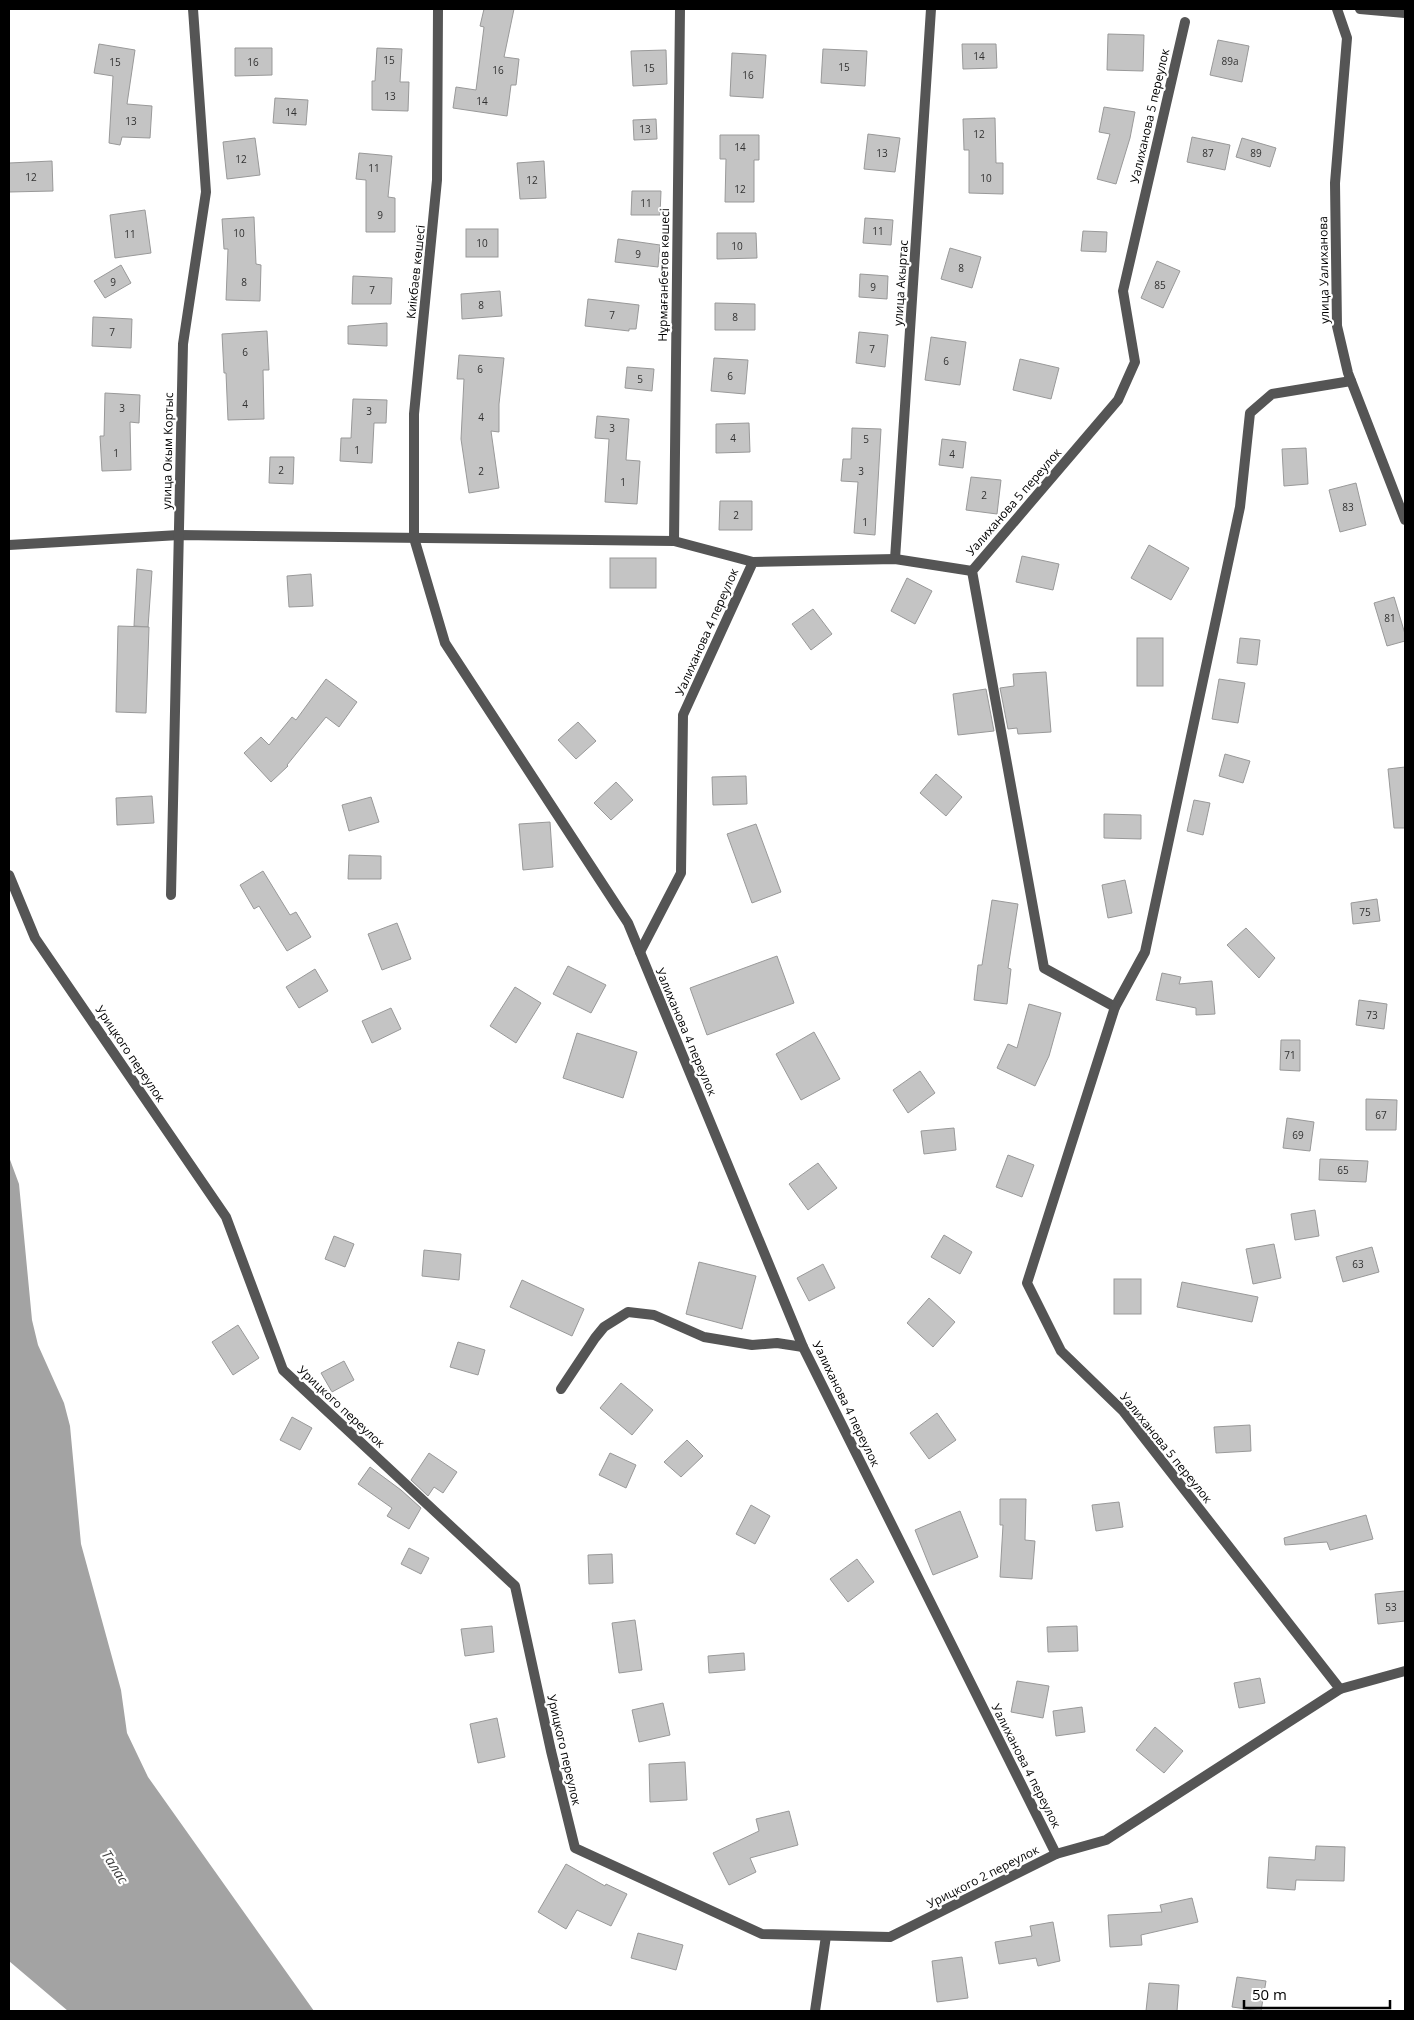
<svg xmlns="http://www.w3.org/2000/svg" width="1414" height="2020" font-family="'Open Sans',sans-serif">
  <rect width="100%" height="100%" fill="#fff"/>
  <polygon fill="#a3a3a3" points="9,1157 19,1184 32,1320 38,1345 64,1403 70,1426 81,1544 121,1690 127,1733 148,1777 314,2011 68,2011 9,1961"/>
  <g fill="#c4c4c4" stroke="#999">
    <polygon points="484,9 514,9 504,57 519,59 516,85 511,85 507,116 453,108 456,87 476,90 484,27 480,26"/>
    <polygon points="1108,34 1144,35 1143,71 1107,70"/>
    <polygon points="1218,40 1249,46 1242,82 1210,75"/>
    <polygon points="99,44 135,50 127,104 152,106 150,138 122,137 120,145 109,143 113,76 94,73"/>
    <polygon points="962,44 996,44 997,68 963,69"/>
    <polygon points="235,48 272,48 272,75 235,76"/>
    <polygon points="377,48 402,49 400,82 409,82 408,111 372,110 372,81 375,81"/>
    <polygon points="823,49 867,51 865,86 821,83"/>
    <polygon points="666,50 667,84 633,86 631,51"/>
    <polygon points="732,53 766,55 763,98 730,96"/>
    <polygon points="275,98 308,100 306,125 273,123"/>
    <polygon points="1104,107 1135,112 1130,138 1116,184 1097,179 1110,134 1099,132"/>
    <polygon points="995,118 996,163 1003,163 1003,194 969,193 969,150 964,150 963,119"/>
    <polygon points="656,119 657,139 634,140 633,120"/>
    <polygon points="868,134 900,138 895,172 864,169"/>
    <polygon points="720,135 759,135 759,160 754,160 754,202 725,202 726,159 720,159"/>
    <polygon points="1192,137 1230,145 1225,170 1187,162"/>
    <polygon points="255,138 260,175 227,179 223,142"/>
    <polygon points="1242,138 1276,148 1270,167 1236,157"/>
    <polygon points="359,153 392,156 388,197 395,198 395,232 366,232 366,180 356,179"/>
    <polygon points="52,161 53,191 9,192 9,163"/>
    <polygon points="544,161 546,198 520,199 517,163"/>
    <polygon points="632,191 661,191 660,215 631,215"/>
    <polygon points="145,210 151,253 115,258 110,215"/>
    <polygon points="254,217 256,264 261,265 260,301 226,300 228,249 224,249 222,219"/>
    <polygon points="865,218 893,220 891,245 863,243"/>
    <rect x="466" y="229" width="32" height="28"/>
    <polygon points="1083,231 1107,232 1106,252 1081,251"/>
    <polygon points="717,233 756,233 757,258 717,259"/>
    <polygon points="618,239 660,245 658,267 615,262"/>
    <polygon points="950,248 981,257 972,288 941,279"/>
    <polygon points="1157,261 1180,271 1163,308 1141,298"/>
    <polygon points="121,265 131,283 105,298 94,281"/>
    <polygon points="860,274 888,276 887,299 859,297"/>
    <polygon points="353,276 392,278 391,304 352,304"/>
    <polygon points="500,291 502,316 462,319 461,294"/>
    <polygon points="588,299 639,305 636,329 629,329 629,331 585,326"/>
    <polygon points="715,303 755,304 755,330 715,330"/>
    <polygon points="93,317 132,319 131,348 92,346"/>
    <polygon points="387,323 387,346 348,344 348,326"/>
    <polygon points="267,331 269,370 263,370 264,419 228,420 226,373 224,373 222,334"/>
    <polygon points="859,332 888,335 885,367 856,363"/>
    <polygon points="931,337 966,342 960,385 925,380"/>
    <polygon points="459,355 504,358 499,404 499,432 491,431 499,488 469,493 461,439 464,379 457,379"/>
    <polygon points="714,358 748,360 745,394 711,391"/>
    <polygon points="1020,359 1059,368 1051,399 1013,390"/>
    <polygon points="627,367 654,369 652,391 625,388"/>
    <polygon points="105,393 140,395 139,423 130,422 131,470 102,471 100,436 104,436"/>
    <polygon points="353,399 387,400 386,423 374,423 372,463 340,461 341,438 351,438"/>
    <polygon points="597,416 629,419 626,460 640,461 637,504 605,502 609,439 595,438"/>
    <polygon points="749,423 750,452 716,453 716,424"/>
    <polygon points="852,428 881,429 875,535 854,533 858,482 841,481 843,459 851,459"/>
    <polygon points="942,439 966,442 963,468 939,465"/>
    <polygon points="1306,448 1308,484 1284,486 1282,449"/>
    <polygon points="270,457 294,457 293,484 269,483"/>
    <polygon points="971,477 1001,480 997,514 966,510"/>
    <polygon points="1356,483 1366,525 1340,532 1329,490"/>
    <polygon points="720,501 752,501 752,530 719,530"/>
    <polygon points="1149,545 1189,568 1171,600 1131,578"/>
    <polygon points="1022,556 1059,564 1053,590 1016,582"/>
    <rect x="610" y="558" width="46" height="30"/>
    <polygon points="137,569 152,571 148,627 134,626"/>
    <polygon points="311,574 313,606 289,607 287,576"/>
    <polygon points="907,578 932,591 915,624 891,611"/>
    <polygon points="1394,597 1405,634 1405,641 1387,646 1374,603"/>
    <polygon points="813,609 832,634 811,650 792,624"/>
    <polygon points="118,626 149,627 146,713 116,712"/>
    <rect x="1137" y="638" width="26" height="48"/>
    <polygon points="1240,638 1260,640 1257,665 1237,663"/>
    <polygon points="1046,672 1051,732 1018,734 1017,728 1008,729 1000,688 1014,686 1013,674"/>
    <polygon points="326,679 357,702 339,727 326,717 287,765 288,766 271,782 244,753 261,737 269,745 292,717 296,720"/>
    <polygon points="1219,679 1245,683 1238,723 1212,719"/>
    <polygon points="986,689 994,731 958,735 953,694"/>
    <polygon points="578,722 596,741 576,759 558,740"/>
    <polygon points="1225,754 1250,761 1243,783 1219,776"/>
    <polygon points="1405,767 1405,828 1394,828 1388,769"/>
    <polygon points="936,774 962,797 946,816 920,793"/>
    <polygon points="746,776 747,804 713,805 712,777"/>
    <polygon points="616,782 633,800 611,820 594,803"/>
    <polygon points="152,796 154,823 117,825 116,798"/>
    <polygon points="371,797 379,822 349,831 342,805"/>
    <polygon points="1194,800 1210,803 1203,835 1187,831"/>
    <polygon points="1104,814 1141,815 1141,839 1104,838"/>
    <polygon points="550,822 553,867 523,870 519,824"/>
    <polygon points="756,824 781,892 752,903 727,834"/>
    <polygon points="349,855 381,856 381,879 348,879"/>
    <polygon points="263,871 290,915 296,912 311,937 287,951 259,906 254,909 240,885"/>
    <polygon points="1125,880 1132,913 1108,918 1102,885"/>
    <polygon points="1377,899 1380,921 1353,924 1351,903"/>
    <polygon points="992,900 1018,904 1008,968 1011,969 1007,1004 974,1000 978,965 982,965"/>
    <polygon points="397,923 411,959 382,970 368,934"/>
    <polygon points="1246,928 1275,958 1259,978 1227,945"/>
    <polygon points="777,956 794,1003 707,1035 690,988"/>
    <polygon points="568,966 606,985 591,1013 553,994"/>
    <polygon points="315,969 328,991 299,1008 286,987"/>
    <polygon points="1162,973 1181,977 1179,984 1212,981 1215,1014 1196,1015 1196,1008 1156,1000"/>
    <polygon points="515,987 541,1003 516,1043 490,1026"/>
    <polygon points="1359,1000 1387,1004 1384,1029 1356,1025"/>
    <polygon points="1029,1004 1061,1013 1049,1056 1035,1086 997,1068 1008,1044 1017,1048"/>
    <polygon points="391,1008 401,1029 372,1043 362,1021"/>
    <polygon points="814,1032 840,1079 801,1100 776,1054"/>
    <polygon points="577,1033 637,1052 623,1098 563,1078"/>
    <polygon points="1281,1040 1300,1040 1300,1071 1280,1070"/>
    <polygon points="920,1071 935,1093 908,1113 893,1090"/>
    <polygon points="1366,1099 1397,1100 1396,1130 1366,1130"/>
    <polygon points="1287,1118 1314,1122 1310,1151 1283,1148"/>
    <polygon points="954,1128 956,1150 924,1154 921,1131"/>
    <polygon points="1008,1155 1034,1165 1022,1197 996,1187"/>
    <polygon points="1320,1159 1368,1161 1366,1182 1319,1180"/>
    <polygon points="818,1163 837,1188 808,1210 789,1184"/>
    <polygon points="1315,1210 1319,1236 1295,1240 1291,1214"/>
    <polygon points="944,1235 972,1252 960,1274 931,1257"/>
    <polygon points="334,1236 354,1244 345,1267 325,1259"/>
    <polygon points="1274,1244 1281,1278 1253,1284 1246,1249"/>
    <polygon points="1372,1247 1379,1272 1343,1282 1336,1257"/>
    <polygon points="424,1250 461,1254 459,1280 422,1276"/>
    <polygon points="699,1262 756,1276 742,1329 686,1314"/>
    <polygon points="823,1264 835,1288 809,1301 797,1278"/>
    <rect x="1114" y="1279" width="27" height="35"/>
    <polygon points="522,1280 584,1309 572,1336 510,1307"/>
    <polygon points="1182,1282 1258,1297 1252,1322 1177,1307"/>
    <polygon points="929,1298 955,1322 933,1347 907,1323"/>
    <polygon points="238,1325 259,1358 233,1375 212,1342"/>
    <polygon points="458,1342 485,1350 478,1375 450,1367"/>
    <polygon points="344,1361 354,1380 332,1392 321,1373"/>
    <polygon points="621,1383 653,1410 632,1435 600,1408"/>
    <polygon points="937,1413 956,1440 929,1459 910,1433"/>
    <polygon points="292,1417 312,1428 300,1450 280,1440"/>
    <polygon points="1250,1425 1251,1451 1216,1453 1214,1427"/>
    <polygon points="687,1440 703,1456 681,1477 664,1462"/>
    <polygon points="429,1453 457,1472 443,1493 434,1487 428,1496 411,1480"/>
    <polygon points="610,1453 636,1465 626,1488 599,1475"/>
    <polygon points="370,1467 401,1490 421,1508 409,1529 387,1516 392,1508 358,1484"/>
    <polygon points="1000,1499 1026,1499 1025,1540 1035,1541 1032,1579 1000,1577 1003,1525 1000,1525"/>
    <polygon points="1119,1502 1123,1527 1096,1531 1092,1505"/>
    <polygon points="751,1505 770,1516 755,1544 736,1534"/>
    <polygon points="960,1511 978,1557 933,1575 915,1530"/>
    <polygon points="1366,1515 1373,1539 1330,1550 1327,1542 1285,1545 1284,1538"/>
    <polygon points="409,1548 429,1558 421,1574 401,1564"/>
    <polygon points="612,1554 613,1583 589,1584 588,1555"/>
    <polygon points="857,1559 874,1582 848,1602 830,1579"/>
    <polygon points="1405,1591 1405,1621 1378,1624 1375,1594"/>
    <polygon points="635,1620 642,1670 619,1673 612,1623"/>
    <polygon points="492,1626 494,1652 465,1656 461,1629"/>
    <polygon points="1077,1626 1078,1651 1048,1652 1047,1627"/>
    <polygon points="744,1653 745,1670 709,1673 708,1656"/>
    <polygon points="1260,1678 1265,1703 1239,1708 1234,1683"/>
    <polygon points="1017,1681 1049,1686 1043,1718 1011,1712"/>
    <polygon points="663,1703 670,1735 639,1742 632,1710"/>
    <polygon points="1082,1707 1085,1732 1056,1736 1053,1711"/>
    <polygon points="497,1718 505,1757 478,1763 470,1724"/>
    <polygon points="1155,1727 1183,1751 1164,1773 1136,1750"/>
    <polygon points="685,1762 687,1800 650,1802 649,1764"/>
    <polygon points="789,1811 798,1845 750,1858 756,1872 729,1885 713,1853 759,1831 756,1819"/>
    <polygon points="1316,1846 1345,1847 1344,1881 1296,1880 1295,1890 1267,1888 1269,1857 1315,1860"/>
    <polygon points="566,1864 605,1886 606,1884 627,1894 611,1926 577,1910 566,1929 538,1912"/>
    <polygon points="1192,1898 1198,1922 1141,1935 1142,1945 1110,1947 1108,1915 1162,1912 1160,1905"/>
    <polygon points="1053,1922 1060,1961 1038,1966 1036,1958 999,1964 995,1942 1032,1936 1030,1926"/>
    <polygon points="638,1933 683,1945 676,1970 631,1958"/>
    <polygon points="962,1957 968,1998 937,2002 932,1961"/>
    <polygon points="1237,1977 1266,1981 1261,2011 1232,2007"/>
    <polygon points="1149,1983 1179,1985 1177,2011 1146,2011"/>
  </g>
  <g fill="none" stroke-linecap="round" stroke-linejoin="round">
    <g stroke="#555" stroke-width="10">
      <polyline points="438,9 437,180 414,414 414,538 445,643 628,923 803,1347 1056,1854"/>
      <polyline points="1337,9 1347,38 1335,183 1337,326 1348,373 1405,520"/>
      <polyline points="1360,9 1405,13"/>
      <polyline points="674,541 680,9"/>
      <polyline points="9,545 179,535 674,541 753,562"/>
      <polyline points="895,559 931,9"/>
      <polyline points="9,875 35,938 226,1217 283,1370 515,1586 551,1751 575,1848 762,1934 890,1937 1056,1854 1106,1840 1340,1689 1405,1671"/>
      <polyline points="171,895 183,344 206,192 193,9"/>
      <polyline points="640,952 681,873 683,715 753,562 895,559 972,571"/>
      <polyline points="1115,1007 1044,968 972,571 1118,400 1135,362 1123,291 1185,22"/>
      <polyline points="561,1389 595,1338 604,1327 628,1312 654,1315 704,1337 752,1345 777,1343 803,1347"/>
      <polyline points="1340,1689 1123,1411 1061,1351 1027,1283 1115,1007 1145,952 1240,507 1250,413 1272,394 1351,381"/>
      <polyline points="815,2011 826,1936"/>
    </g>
  </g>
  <g text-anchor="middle" stroke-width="4.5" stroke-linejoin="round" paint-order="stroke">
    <g font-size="10" fill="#313131">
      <text x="979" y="60">14</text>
      <text x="389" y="64">15</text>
      <text x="1230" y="65">89а</text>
      <text x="115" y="66">15</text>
      <text x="253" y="66">16</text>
      <text x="844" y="71">15</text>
      <text x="649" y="72">15</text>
      <text x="498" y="74">16</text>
      <text x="748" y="79">16</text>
      <text x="390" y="100">13</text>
      <text x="482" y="105">14</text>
      <text x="291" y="116">14</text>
      <text x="131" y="125">13</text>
      <text x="645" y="133">13</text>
      <text x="979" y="138">12</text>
      <text x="740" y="151">14</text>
      <text x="882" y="157">13</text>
      <text x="1208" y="157">87</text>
      <text x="1256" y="157">89</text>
      <text x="241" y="163">12</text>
      <text x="374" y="172">11</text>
      <text x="31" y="181">12</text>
      <text x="986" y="182">10</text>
      <text x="532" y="184">12</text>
      <text x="740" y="193">12</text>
      <text x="646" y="207">11</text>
      <text x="380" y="219">9</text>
      <text x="878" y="235">11</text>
      <text x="239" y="237">10</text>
      <text x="130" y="238">11</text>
      <text x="482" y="247">10</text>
      <text x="737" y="250">10</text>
      <text x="638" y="258">9</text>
      <text x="961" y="272">8</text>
      <text x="113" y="286">9</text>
      <text x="244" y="286">8</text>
      <text x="1160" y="289">85</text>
      <text x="873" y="291">9</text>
      <text x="372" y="294">7</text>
      <text x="481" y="309">8</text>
      <text x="612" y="319">7</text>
      <text x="735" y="321">8</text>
      <text x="112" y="336">7</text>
      <text x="872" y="353">7</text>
      <text x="245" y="356">6</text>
      <text x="946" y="365">6</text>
      <text x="480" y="373">6</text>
      <text x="730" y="380">6</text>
      <text x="640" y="383">5</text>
      <text x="245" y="408">4</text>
      <text x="122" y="412">3</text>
      <text x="369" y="415">3</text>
      <text x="481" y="421">4</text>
      <text x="612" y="432">3</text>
      <text x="733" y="442">4</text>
      <text x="866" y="443">5</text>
      <text x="357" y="454">1</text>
      <text x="116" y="457">1</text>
      <text x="952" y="458">4</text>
      <text x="281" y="474">2</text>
      <text x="481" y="475">2</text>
      <text x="861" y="475">3</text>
      <text x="623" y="486">1</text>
      <text x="984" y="499">2</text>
      <text x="1348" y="511">83</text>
      <text x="736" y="519">2</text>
      <text x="865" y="526">1</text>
      <text x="1390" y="622">81</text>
      <text x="1365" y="916">75</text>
      <text x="1372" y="1019">73</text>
      <text x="1290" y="1059">71</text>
      <text x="1381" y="1119">67</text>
      <text x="1298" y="1139">69</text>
      <text x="1343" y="1174">65</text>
      <text x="1358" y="1268">63</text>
      <text x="1391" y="1611">53</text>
    </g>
    <g font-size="12" fill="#000" stroke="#fff">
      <text transform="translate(1150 116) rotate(-77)" y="4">Уалиханова 5 переулок</text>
      <text transform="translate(1324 270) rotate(-91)" y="4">улица Уалиханова</text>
      <text transform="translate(416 272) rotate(-84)" y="4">Киікбаев көшесі</text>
      <text transform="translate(664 275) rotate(-89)" y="4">Нұрмағанбетов көшесі</text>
      <text transform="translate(901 283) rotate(-86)" y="4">улица Акыртас</text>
      <text transform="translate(168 451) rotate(-89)" y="4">улица Окым Кортыс</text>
      <text transform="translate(1014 502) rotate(-49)" y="4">Уалиханова 5 переулок</text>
      <text transform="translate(707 632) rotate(-66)" y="4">Уалиханова 4 переулок</text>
      <text transform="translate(686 1032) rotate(67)" y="4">Уалиханова 4 переулок</text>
      <text transform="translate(130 1054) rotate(56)" y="4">Урицкого переулок</text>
      <text transform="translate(846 1404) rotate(64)" y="4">Уалиханова 4 переулок</text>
      <text transform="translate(341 1407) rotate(43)" y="4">Урицкого переулок</text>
      <text transform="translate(1166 1448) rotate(51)" y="4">Уалиханова 5 переулок</text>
      <text transform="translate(564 1750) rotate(77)" y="4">Урицкого переулок</text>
      <text transform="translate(1026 1766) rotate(63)" y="4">Уалиханова 4 переулок</text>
      <text transform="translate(983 1877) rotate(-27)" y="4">Урицкого 2 переулок</text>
    </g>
    <g font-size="14" font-style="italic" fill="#444" stroke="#fff">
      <text transform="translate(115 1867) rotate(58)" y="5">Талас</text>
    </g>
  </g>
  <rect width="1414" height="2020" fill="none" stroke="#000000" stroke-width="20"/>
  <path d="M1244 2000v8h146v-8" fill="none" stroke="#000000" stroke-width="2.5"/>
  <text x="1252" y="2000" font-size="15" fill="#000000" stroke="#ffffff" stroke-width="4" paint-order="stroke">50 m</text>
</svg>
